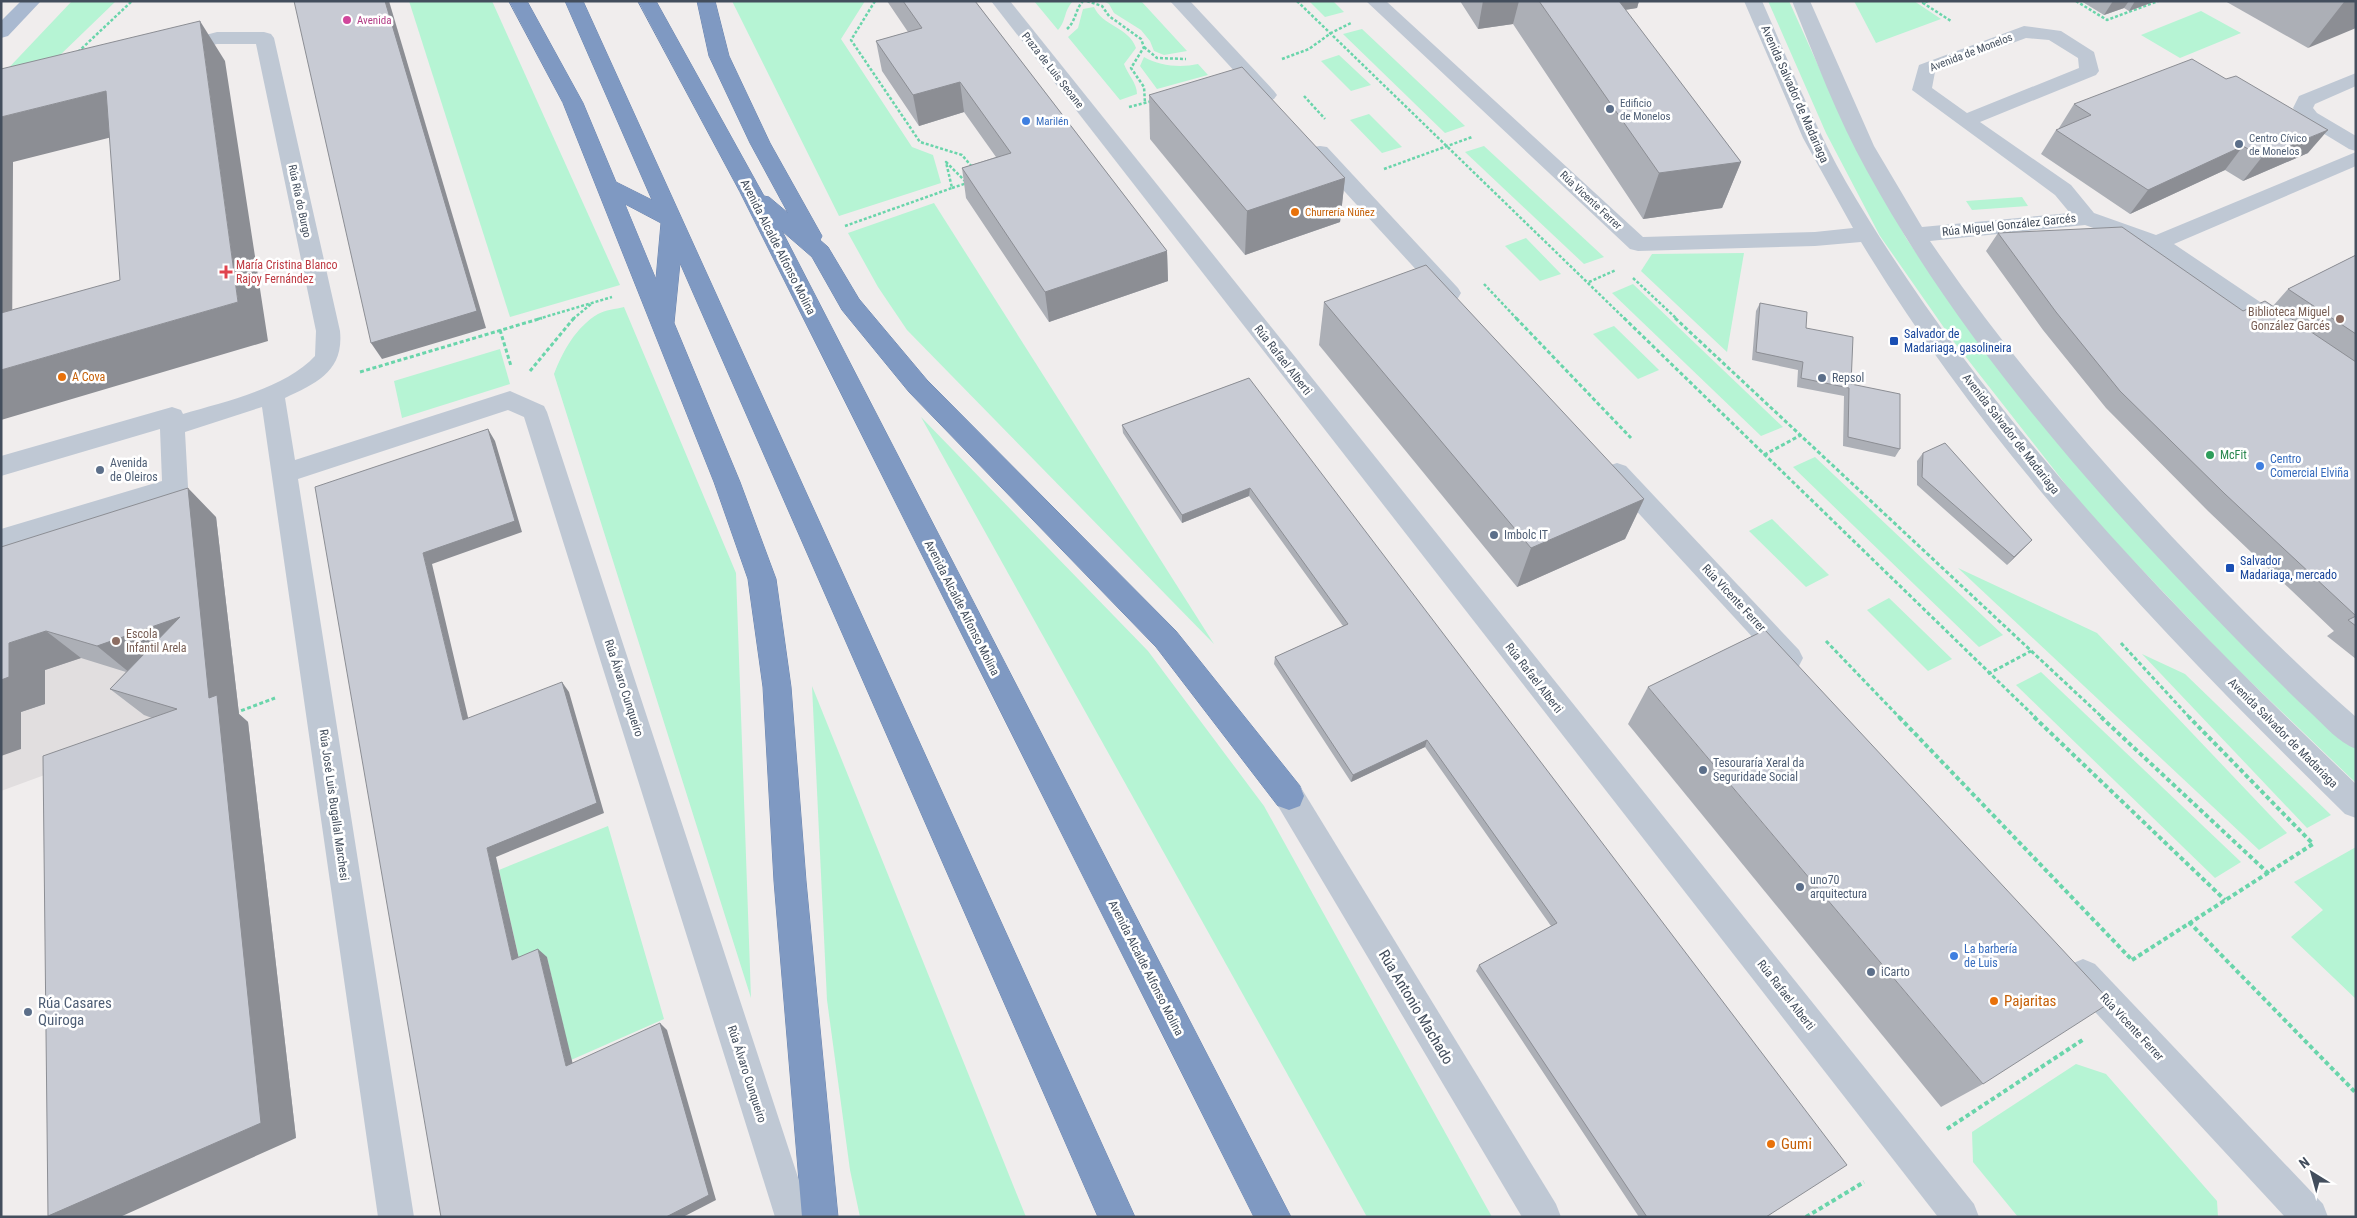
<svg xmlns="http://www.w3.org/2000/svg" width="2357" height="1218" font-family="'Roboto Condensed',sans-serif">
  <rect width="100%" height="100%" fill="#f0eded"/>
  <polygon fill="#e1dedf" points="216,517 234,671 216,677 175,727 1,791 1,587"/>
  <g fill="#b6f4d4">
    <polygon points="72,1 116,1 57,58 1,76"/>
    <polygon points="409,1 492,1 620,285 510,317"/>
    <polygon points="732,1 865,1 841,39 912,147 933,155 941,183 839,216"/>
    <path d="M1034 1H1073C1063 12 1067 20 1058 30Z"/>
    <polygon points="1103,1 1141,1 1187,51 1164,55 1154,51 1150,41 1141,30 1114,13 1109,4"/>
    <polygon points="1309,1 1333,1 1344,12 1325,17"/>
    <polygon points="1768,1 1789,1 1845,125 1906,238 1978,342 2356,748 2356,783 2230,662 2089,514 1954,342 1880,236 1826,133"/>
    <polygon points="1854,1 1914,1 1941,19 1876,43"/>
    <path d="M1094 7C1102 26 1129 27 1136 48L1124 64C1128 75 1137 83 1137 94L1120 100 1068 37 1078 28 1083 9Z"/>
    <polygon points="2201,11 2241,33 2180,58 2141,35"/>
    <polygon points="1362,29 1465,126 1445,133 1343,34"/>
    <polygon points="1339,55 1371,85 1351,91 1321,61"/>
    <path d="M1144 57C1160 66 1180 68 1198 64L1208 75 1157 89 1140 66Z"/>
    <polygon points="1369,114 1402,147 1382,153 1350,120"/>
    <polygon points="1484,146 1604,257 1584,264 1465,152"/>
    <polygon points="2022,197 2028,206 1972,210 1966,201"/>
    <polygon points="934,203 1214,644 907,330 878,287 848,233"/>
    <polygon points="1526,238 1561,274 1540,281 1505,246"/>
    <polygon points="1744,253 1727,352 1641,271 1652,254"/>
    <polygon points="1633,284 1783,427 1761,436 1612,293"/>
    <path d="M624 307 736 573 751 998 554 374C563 351 576 327 598 314 605 310 616 309 624 307Z"/>
    <polygon points="1614,326 1659,370 1638,379 1593,334"/>
    <polygon points="500,349 510,384 402,418 394,381"/>
    <polygon points="921,417 1148,651 1264,806 1492,1217 1367,1217"/>
    <polygon points="1815,457 2003,635 1979,647 1793,467"/>
    <polygon points="1772,519 1829,575 1806,587 1749,531"/>
    <polygon points="1958,568 2097,633 2287,833 2259,850"/>
    <polygon points="1889,598 1952,659 1928,671 1867,610"/>
    <polygon points="2142,654 2185,674 2331,815 2307,828"/>
    <polygon points="2041,672 2241,862 2215,878 2016,685"/>
    <polygon points="812,686 1026,1217 860,1217 850,1170 827,1000"/>
    <polygon points="608,826 664,1019 571,1060 547,957 521,968 499,870"/>
    <polygon points="2356,847 2356,999 2291,937 2323,910 2294,882"/>
    <polygon points="2076,1064 2106,1074 2217,1201 2218,1217 2018,1217 1973,1162 1972,1132"/>
  </g>
  <g fill="none" stroke-linecap="round" stroke-linejoin="round">
    <defs>
      <g id="highway">
        <path d="M509 1H527L583 103 616 182 652 200 565 1H583L1135 1217H1098L680 263 674 323 740 482 776 579 791 687 806 881 838 1217H802L774 881 763 687 748 579 714 482 563 103ZM625 204 661 223 656 279Z"/>
        <polygon points="638,1 656,1 764,196 769,197 788,213 750,143 709,56 697,1 715,1 729,56 770,143 822,236 820,240 828,247 859,299 927,380 1176,631 1300,786 1304,796 1300,806 1289,810 1278,806 1156,647 909,392 842,310 812,257 782,231 1291,1217 1254,1217 740,192"/>
      </g>
    </defs>
    <use href="#highway" stroke="#6a84ae" stroke-width="1"/>
    <g stroke="#6ad5ab" stroke-width="2.5" stroke-dasharray="3 2" stroke-linecap="butt">
      <polyline points="875,1 851,40 920,142 962,155 973,168"/>
      <polyline points="1087,1 1102,6 1109,16 1141,39 1144,47 1131,68 1144,87 1145,103"/>
      <polyline points="1297,1 1625,319"/>
      <polyline points="1928,1 1923,3 1951,21"/>
      <polyline points="2076,1 2107,20 2158,1"/>
      <path d="M1067 29C1076 21 1075 10 1083 1"/>
      <polyline points="1144,47 1157,58 1186,59"/>
      <polyline points="78,52 132,1"/>
      <polyline points="1282,59 1309,49 1331,33 1351,23"/>
      <polyline points="1304,96 1325,119"/>
      <polyline points="1129,107 1152,101"/>
      <polyline points="1384,169 1472,137"/>
      <polyline points="952,188 967,183"/>
      <polyline points="845,226 952,188 946,162 966,182"/>
      <polyline points="1633,278 1677,319"/>
      <polyline points="1589,282 1616,270"/>
      <polyline points="1484,284 1517,319"/>
      <polyline points="538,319 612,297"/>
      <polyline points="573,319 591,304"/>
    </g>
    <g stroke="#6ad5ab" stroke-width="3" stroke-dasharray="4 2.5" stroke-linecap="butt">
      <polyline points="1516,318 1631,438"/>
      <polyline points="1624,318 2036,718"/>
      <polyline points="1675,318 2103,718"/>
      <polyline points="500,330 511,366"/>
      <polyline points="530,371 574,318"/>
      <polyline points="360,372 542,318"/>
      <polyline points="1764,455 1801,435"/>
      <polyline points="1826,641 1900,718"/>
      <polyline points="2121,643 2190,718"/>
      <polyline points="1988,674 2031,651"/>
      <polyline points="235,713 275,698"/>
    </g>
    <g stroke="#6ad5ab" stroke-width="4" stroke-dasharray="4.5 3" stroke-linecap="butt">
      <polyline points="1899,717 2132,960"/>
      <polyline points="2034,717 2225,900"/>
      <polyline points="2101,717 2269,874"/>
      <polyline points="2189,922 2356,1093"/>
      <polyline points="2132,960 2313,844 2189,717"/>
      <polyline points="1947,1129 2084,1039"/>
      <polyline points="1806,1217 1864,1182"/>
    </g>
    <g fill="#bfc8d4" fill-rule="evenodd">
      <polygon points="991,1 1010,1 1974,1204 1979,1217 1938,1217"/>
      <polygon points="1170,1 1190,1 1274,91 1277,95 1274,99 1267,101 1260,99"/>
      <path d="M1366 1H1386L1643 237 1815 232 1853 228 1803 138 1744 1H1762C1789 62 1813 124 1846 182 1980 411 2165 602 2356 784V818L2345 814C2167 639 1991 457 1861 242L1815 246 1638 251 1630 249Z"/>
      <path d="M1792 1H1810L1874 146 1922 227 2070 213 2055 195 1912 90 1919 65 2024 26 2061 31 2094 52 2099 71 2096 75 1980 122 2071 185 2094 213 2156 235 2356 152V166L2174 244 2290 322 2294 328 2290 334 2282 336 2274 334 2149 248 2085 225 1930 241C2009 357 2101 463 2198 564 2249 617 2301 669 2356 717V749C2338 742 2325 726 2312 714 2286 690 2262 665 2237 640 2098 498 1963 346 1867 171 1837 117 1815 58 1792 1ZM2026 38 2049 40 2078 58 2079 68 1967 113 1932 88 1935 72Z"/>
      <path d="M217 32H264L271 34 274 38 340 331C344 371 317 383 285 398L295 460 510 391 544 406 547 412 811 1217H775L524 417 508 410 298 479 414 1217H378L262 407 185 432 188 487 184 494 1 550V529L162 481 160 429 1 476V456L172 407 181 410 183 414C224 402 286 388 315 356L316 331 256 44H217L175 55 168 53 165 49 168 45Z"/>
      <polygon points="2356,73 2356,86 2315,104 2313,108 2317,113 2356,136 2356,151 2349,149 2303,121 2293,108 2299,96"/>
      <polygon points="1320,146 1327,147 1458,288 1461,293 1458,298 1450,301 1442,298 1313,157 1310,152 1313,147"/>
      <polygon points="1617,463 1626,466 1799,650 1803,658 1799,666 1789,670 1779,666 1608,480 1604,473 1608,466"/>
      <polygon points="1289,782 1300,786 1556,1204 1561,1217 1522,1217 1278,806 1274,796 1278,786"/>
      <polygon points="2083,959 2095,964 2323,1204 2328,1217 2285,1217 2071,986 2067,975 2071,964"/>
    </g>
    <polygon fill="#a9b9d0" fill-rule="evenodd" points="21,1 41,1 8,36 1,38 1,21"/>
    <use href="#highway" fill="#7f99c2" fill-rule="evenodd"/>
  </g>
  <g fill="#acafb6">
    <polygon points="887,1 975,1 1167,251 1168,281 1049,322 966,198 962,168 996,157 964,112 919,126 882,71 876,41 908,32"/>
    <polygon points="1460,1 1639,1 1637,8 1625,10 1741,162 1722,208 1643,219 1513,24 1478,29"/>
    <polygon points="2081,1 2156,1 2129,11 2124,8 2104,15"/>
    <polygon points="2225,1 2356,1 2308,48"/>
    <polygon points="1149,95 1345,178 1340,222 1245,255 1150,139"/>
    <polygon points="2074,104 2308,153 2243,181 2225,170 2130,214 2041,154 2056,130 2060,129 2059,128"/>
    <polygon points="1998,233 2243,311 2273,306 2288,289 2356,255 2356,659 2327,636 2334,631 2208,511 2106,408 2043,330 1986,251"/>
    <polygon points="1324,302 1644,499 1625,539 1517,587 1319,345"/>
    <polygon points="1760,303 1806,328 1851,384 1900,449 1895,457 1843,446 1844,396 1797,387 1798,370 1752,360 1756,311"/>
    <polygon points="1249,378 1766,1217 1639,1217 1476,971 1479,965 1551,926 1425,747 1351,782 1274,664 1275,657 1343,626 1249,496 1182,523 1123,433 1122,425"/>
    <polygon points="1923,453 2032,540 2007,565 1917,485 1917,461"/>
    <polygon points="216,517 239,714 248,722 296,1138 152,718 144,715 110,689 126,672 81,658 45,670 45,704 21,712 21,749 1,547"/>
    <polygon points="1648,687 1983,1084 1941,1107 1628,724"/>
  </g>
  <g fill="#8c8e94">
    <polygon points="385,1 389,1 486,328 382,359 371,343"/>
    <polygon points="1483,1 1519,1 1513,24 1478,29"/>
    <polygon points="1586,1 1639,1 1637,8 1583,16"/>
    <polygon points="2113,1 2129,1 2124,8 2104,15"/>
    <polygon points="2135,1 2156,1 2129,11"/>
    <polygon points="2346,1 2356,1 2356,28 2308,48 2344,2"/>
    <polygon points="200,21 225,61 268,341 1,420 1,370 238,302"/>
    <polygon points="960,82 964,112 919,126 913,95"/>
    <polygon points="106,91 136,131 13,162 12,359 1,348 1,117"/>
    <polygon points="2328,130 2308,153 2243,181 2262,157"/>
    <polygon points="2243,146 2225,170 2130,214 2148,190"/>
    <polygon points="1741,162 1722,208 1643,219 1659,173"/>
    <polygon points="1345,178 1340,222 1245,255 1247,211"/>
    <polygon points="1167,251 1168,281 1049,322 1045,292"/>
    <polygon points="488,429 495,441 522,532 432,564 471,730 463,720 423,553"/>
    <polygon points="188,488 216,517 239,714 248,722 296,1138 120,1217 50,1217 48,1216 218,706 130,673 97,646"/>
    <polygon points="1250,488 1249,496 1182,523 1182,515"/>
    <polygon points="1644,499 1625,539 1517,587 1531,548"/>
    <polygon points="2032,540 2007,565 2014,557"/>
    <polygon points="46,631 81,658 45,670 45,704 21,712 21,749 1,756 1,680 9,643"/>
    <polygon points="562,682 569,692 604,813 496,857 521,968 512,960 487,848"/>
    <polygon points="1427,740 1425,747 1351,782 1353,775"/>
    <polygon points="538,949 547,957 575,1073 566,1066"/>
    <polygon points="660,1023 667,1030 716,1200 683,1217 666,1217"/>
  </g>
  <g fill="#c8cbd4" stroke="#8c8e94">
    <polygon points="294,1 385,1 477,311 371,343"/>
    <polygon points="903,1 975,1 1167,251 1045,292 962,168 1011,153 960,82 913,95 876,41 922,28"/>
    <polygon points="1539,1 1619,1 1741,162 1659,173"/>
    <polygon points="200,21 238,302 1,370 1,313 120,280 106,91 1,117 1,69"/>
    <polygon points="2192,59 2226,79 2236,76 2328,130 2262,157 2243,146 2148,190 2056,130 2091,115 2074,104"/>
    <polygon points="1242,67 1345,178 1247,211 1149,95"/>
    <polygon points="2122,227 2243,311 2265,301 2356,362 2356,616 2225,494 2120,391 2056,312 1998,233"/>
    <polygon points="2356,255 2356,334 2288,289"/>
    <polygon points="1426,265 1644,499 1531,548 1324,302"/>
    <polygon points="1760,303 1807,312 1806,328 1853,337 1851,384 1900,394 1900,449 1848,437 1849,388 1801,378 1803,362 1756,352"/>
    <polygon points="1249,378 1847,1165 1766,1217 1647,1217 1479,965 1557,923 1427,740 1353,775 1275,657 1348,624 1250,488 1182,515 1122,425"/>
    <polygon points="488,429 515,521 423,553 463,720 562,682 597,803 487,848 512,960 538,949 566,1066 660,1023 709,1195 666,1217 441,1217 315,487"/>
    <polygon points="1945,443 2032,540 2014,557 1922,477 1923,453"/>
    <polygon points="188,488 209,698 217,695 261,1123 48,1216 43,756 177,709 110,689 180,617 97,646 46,631 9,643 9,677 1,680 1,547"/>
    <polygon points="2356,616 2356,626 2348,620"/>
    <polygon points="1765,630 2111,1002 1983,1084 1648,687"/>
  </g>
  <circle fill="#d1479c" stroke="#fff" stroke-width="2" cx="347" cy="20" r="5"/>
  <g fill="#5c6f8a" stroke="#fff" stroke-width="2">
    <circle cx="1610" cy="109" r="5"/>
    <circle cx="2239" cy="144" r="5"/>
    <circle cx="1822" cy="378" r="5"/>
    <circle cx="100" cy="470" r="5"/>
    <circle cx="1494" cy="535" r="5"/>
    <circle cx="1703" cy="770" r="5"/>
    <circle cx="1800" cy="887" r="5"/>
    <circle cx="1871" cy="972" r="5"/>
    <circle cx="28" cy="1012" r="5"/>
  </g>
  <g fill="#3f7fe0" stroke="#fff" stroke-width="2">
    <circle cx="1026" cy="121" r="5"/>
    <circle cx="2260" cy="466" r="5"/>
    <circle cx="1954" cy="956" r="5"/>
  </g>
  <g fill="#e8710a" stroke="#fff" stroke-width="2">
    <circle cx="1295" cy="212" r="5"/>
    <circle cx="62" cy="377" r="5"/>
    <circle cx="1994" cy="1001" r="5"/>
    <circle cx="1771" cy="1144" r="5"/>
  </g>
  <path fill="#e0444e" stroke="#fff" stroke-width="2" d="M223.5 264.5h5v5h5v5h-5v5h-5v-5h-5v-5h5z"/>
  <g fill="#8d6e63" stroke="#fff" stroke-width="2">
    <circle cx="2340" cy="319" r="5"/>
    <circle cx="116" cy="641" r="5"/>
  </g>
  <g fill="#1a4fb4" stroke="#fff" stroke-width="2">
    <rect x="1889" y="336" width="10" height="10" rx="2.5"/>
    <rect x="2225" y="563" width="10" height="10" rx="2.5"/>
  </g>
  <circle fill="#2e9e5b" stroke="#fff" stroke-width="2" cx="2210" cy="455" r="5"/>
  <g text-anchor="middle" stroke-width="5" stroke-linejoin="round" paint-order="stroke">
    <g font-size="11" fill="#b23c85" stroke="#fff" text-anchor="start">
      <text x="357" y="24">Avenida</text>
    </g>
    <g font-size="11" fill="#434e5d" stroke="#fff">
      <text transform="translate(1971 52) rotate(-21)" y="4">Avenida de Monelos</text>
      <text transform="translate(1053 70) rotate(52)" y="4">Praza de Luis Seoane</text>
      <text transform="translate(1591 200) rotate(43)" y="4">Rúa Vicente Ferrer</text>
      <text transform="translate(300 201) rotate(78)" y="4">Rúa Ría do Burgo</text>
    </g>
    <g font-size="11" fill="#4e5e75" stroke="#fff" text-anchor="start">
      <text x="1620" y="107">Edificio<tspan x="1620" dy="13">de Monelos</tspan></text>
      <text x="2249" y="142">Centro Cívico<tspan x="2249" dy="13">de Monelos</tspan></text>
    </g>
    <g font-size="11" fill="#366cbe" stroke="#fff" text-anchor="start">
      <text x="1036" y="125">Marilén</text>
    </g>
    <g font-size="11" fill="#c56008" stroke="#fff" text-anchor="start">
      <text x="1305" y="216">Churrería Núñez</text>
    </g>
    <g font-size="12" fill="#434e5d" stroke="#fff">
      <text transform="translate(1795 94) rotate(66)" y="4">Avenida Salvador de Madariaga</text>
      <text transform="translate(2009 225) rotate(-6)" y="4">Rúa Miguel González Garcés</text>
      <text transform="translate(778 247) rotate(63)" y="4">Avenida Alcalde Alfonso Molina</text>
      <text transform="translate(1283 360) rotate(52)" y="4">Rúa Rafael Alberti</text>
      <text transform="translate(2011 434) rotate(52)" y="4">Avenida Salvador de Madariaga</text>
      <text transform="translate(1734 598) rotate(47)" y="4">Rúa Vicente Ferrer</text>
      <text transform="translate(962 608) rotate(63)" y="4">Avenida Alcalde Alfonso Molina</text>
      <text transform="translate(1534 678) rotate(52)" y="4">Rúa Rafael Alberti</text>
      <text transform="translate(624 688) rotate(72)" y="4">Rúa Álvaro Cunqueiro</text>
      <text transform="translate(2283 733) rotate(45)" y="4">Avenida Salvador de Madariaga</text>
      <text transform="translate(334 805) rotate(82)" y="4">Rúa José Luis Bugallal Marchesi</text>
      <text transform="translate(1146 968) rotate(63)" y="4">Avenida Alcalde Alfonso Molina</text>
      <text transform="translate(1786 995) rotate(52)" y="4">Rúa Rafael Alberti</text>
      <text transform="translate(2132 1027) rotate(47)" y="4">Rúa Vicente Ferrer</text>
      <text transform="translate(747 1074) rotate(72)" y="4">Rúa Álvaro Cunqueiro</text>
    </g>
    <g font-size="12" fill="#be3a42" stroke="#fff" text-anchor="start">
      <text x="236" y="269">María Cristina Blanco<tspan x="236" dy="14">Rajoy Fernández</tspan></text>
    </g>
    <g font-size="12" fill="#785e54" stroke="#fff" text-anchor="end">
      <text x="2330" y="316">Biblioteca Miguel<tspan x="2330" dy="14">González Garcés</tspan></text>
      <text x="126" y="638" text-anchor="start">Escola<tspan x="126" dy="14">Infantil Arela</tspan></text>
    </g>
    <g font-size="12" fill="#164399" stroke="#fff" text-anchor="start">
      <text x="1904" y="338">Salvador de<tspan x="1904" dy="14">Madariaga, gasolineira</tspan></text>
      <text x="2240" y="565">Salvador<tspan x="2240" dy="14">Madariaga, mercado</tspan></text>
    </g>
    <g font-size="12" fill="#c56008" stroke="#fff" text-anchor="start">
      <text x="72" y="381">A Cova</text>
    </g>
    <g font-size="12" fill="#4e5e75" stroke="#fff" text-anchor="start">
      <text x="1832" y="382">Repsol</text>
      <text x="110" y="467">Avenida<tspan x="110" dy="14">de Oleiros</tspan></text>
      <text x="1504" y="539">Imbolc IT</text>
      <text x="1713" y="767">Tesouraría Xeral da<tspan x="1713" dy="14">Seguridade Social</tspan></text>
      <text x="1810" y="884">uno70<tspan x="1810" dy="14">arquitectura</tspan></text>
      <text x="1881" y="976">iCarto</text>
    </g>
    <g font-size="12" fill="#27864d" stroke="#fff" text-anchor="start">
      <text x="2220" y="459">McFit</text>
    </g>
    <g font-size="12" fill="#366cbe" stroke="#fff" text-anchor="start">
      <text x="2270" y="463">Centro<tspan x="2270" dy="14">Comercial Elviña</tspan></text>
      <text x="1964" y="953">La barbería<tspan x="1964" dy="14">de Luis</tspan></text>
    </g>
    <g font-size="15" fill="#c56008" stroke="#fff" text-anchor="start">
      <text x="2004" y="1006">Pajaritas</text>
      <text x="1781" y="1149">Gumi</text>
    </g>
    <g font-size="15" fill="#4e5e75" stroke="#fff" text-anchor="start">
      <text x="38" y="1008">Rúa Casares<tspan x="38" dy="17">Quiroga</tspan></text>
    </g>
    <g font-size="15" fill="#434e5d" stroke="#fff">
      <text transform="translate(1416 1007) rotate(59)" y="5">Rúa Antonio Machado</text>
    </g>
  </g>
  <rect width="2357" height="1218" fill="none" stroke="#434e5d" stroke-width="5"/>
  <g transform="translate(2312 1173) rotate(323)" stroke="#ffffff" stroke-width="4" paint-order="stroke">
  <path d="M0-4L9 19L0 12L-9 19Z" fill="#434e5d"/>
  <text y="-8" font-size="14" font-weight="bold" text-anchor="middle" fill="#434e5d">N</text>
  </g>
</svg>
